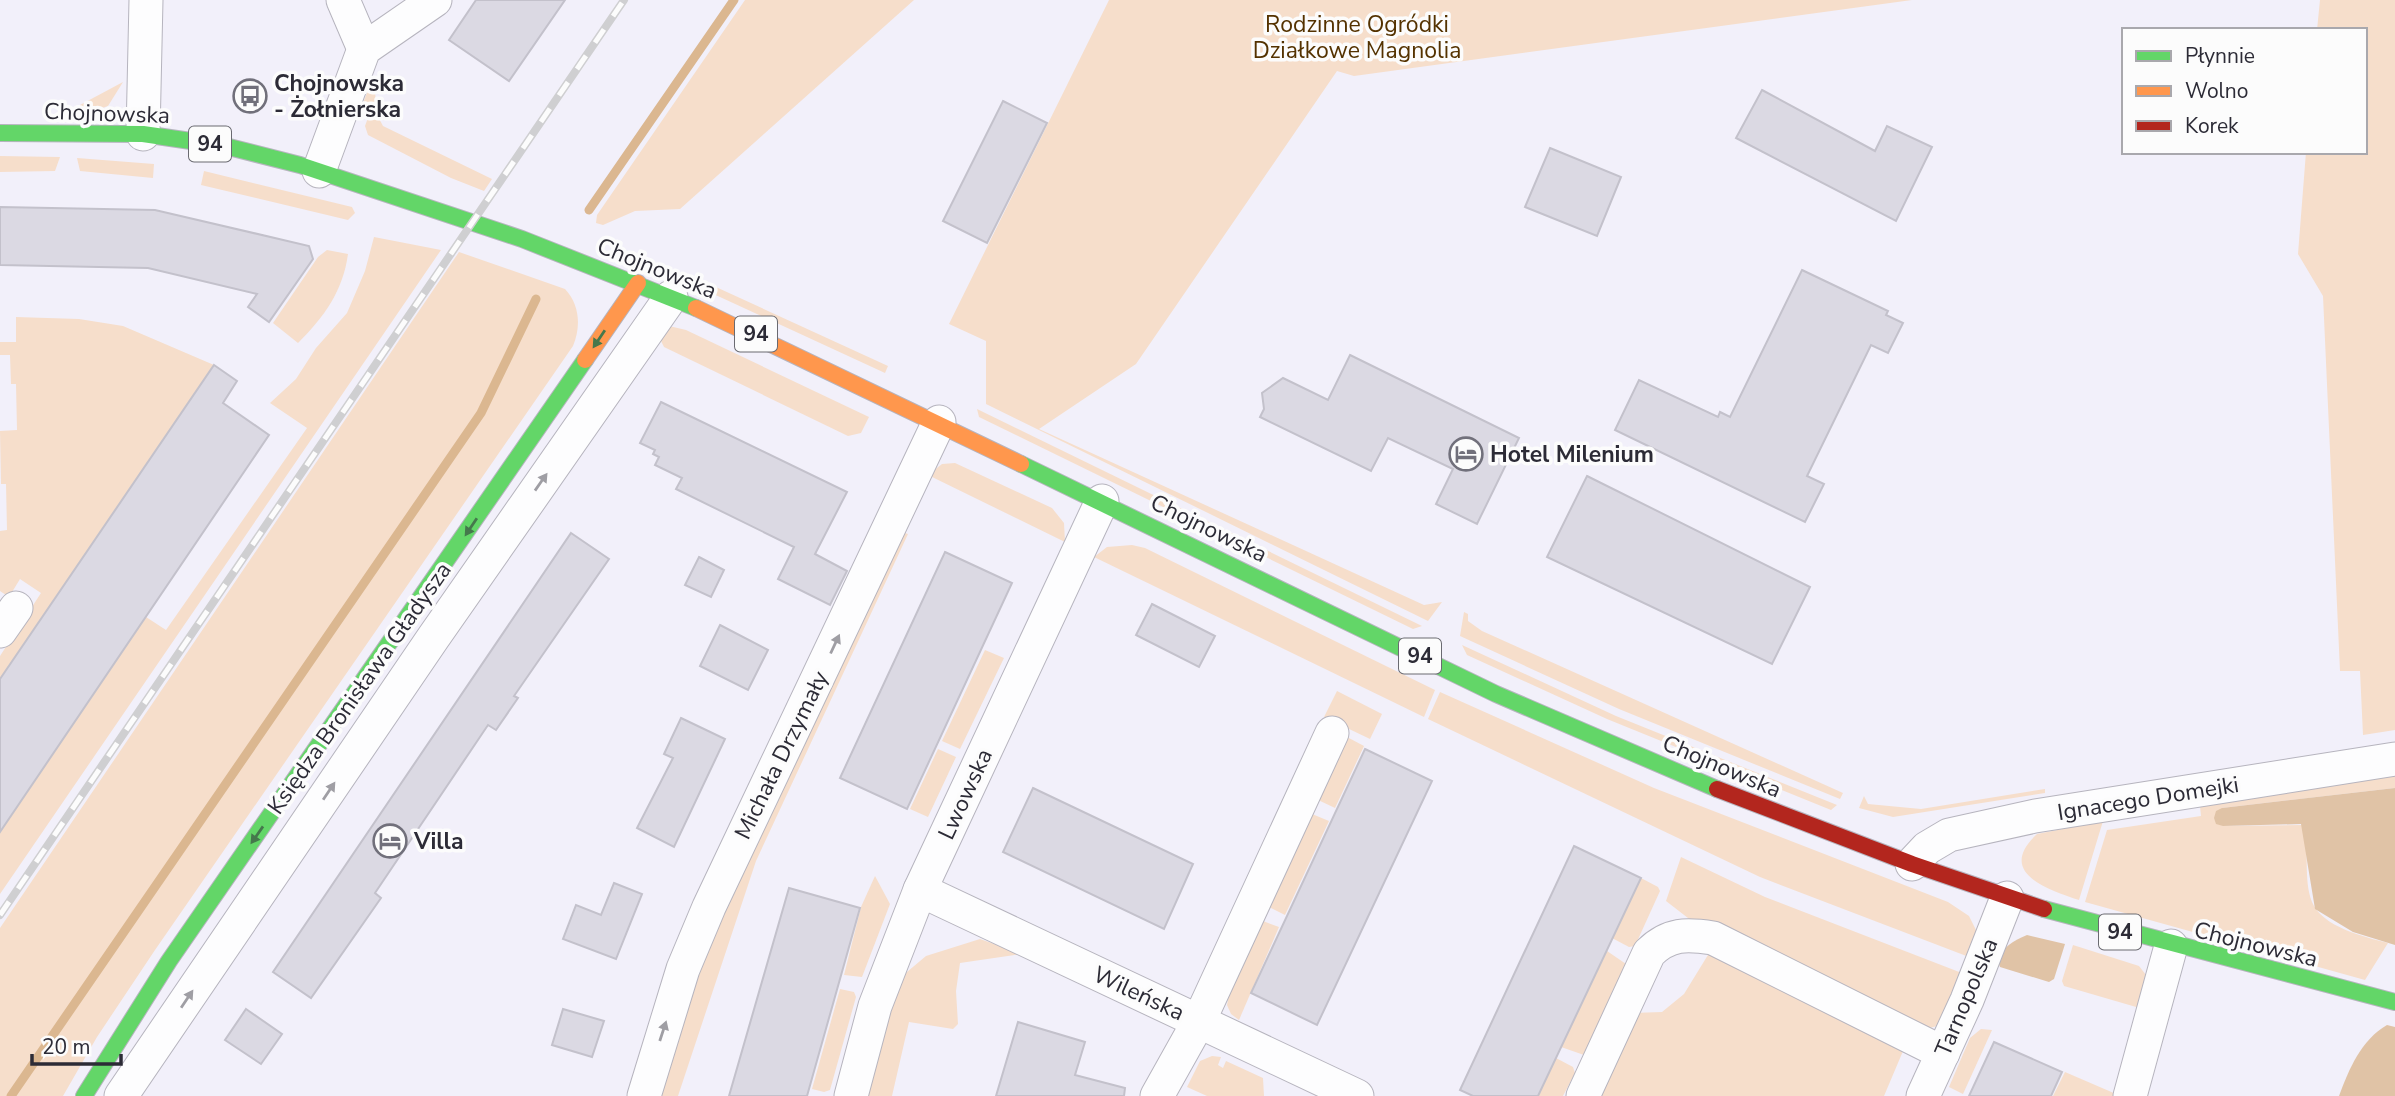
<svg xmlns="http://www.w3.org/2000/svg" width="2395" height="1096" font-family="'Nunito Sans',sans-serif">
  <rect width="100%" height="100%" fill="#f2f0fa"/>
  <g fill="#f6decb">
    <polygon points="745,0 914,0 680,209 635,211 603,225 596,223 597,215"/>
    <polygon points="1109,0 1912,0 1354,76 1337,71 1136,364 1039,429 1424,605 1442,602 1428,621 986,404 986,341 949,324"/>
    <polygon points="2320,0 2395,0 2395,730 2363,735 2360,671 2340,671 2323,296 2298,254 2306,152 2365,152 2365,30 2317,30"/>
    <polygon points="123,82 108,106 80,116 80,105"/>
    <polygon points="370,85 375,86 376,113 383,126 492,179 484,191 451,178 368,135 365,126 369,115 360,111"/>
    <polygon points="0,156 60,157 55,171 0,172"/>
    <polygon points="77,158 154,164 153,178 80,171"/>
    <polygon points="204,171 352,207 355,213 348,220 201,185"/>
    <polygon points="374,237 441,250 0,894 0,832 146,617 166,630 307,428 270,403 296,379 316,348 347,313 365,271"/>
    <path d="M327 250 348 254C343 291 324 317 298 343L273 323 318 257Z"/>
    <path d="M459 252 565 289C580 305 581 327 573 346L155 950 97 1037 63 1096H0V928Z"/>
    <polygon points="694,277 888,366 885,373 683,280"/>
    <polygon points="16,317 79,319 123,326 214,365 0,679 0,656 41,593 20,579 9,597 0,591 0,531 7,530 6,484 1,484 0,431 17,430 16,384 11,384 10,355 0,355 0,342 16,342"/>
    <polygon points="669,326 686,330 869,417 861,433 848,436 664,347 660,339"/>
    <polygon points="977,409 1422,626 1413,629 979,417"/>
    <polygon points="955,463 1052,508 1064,523 1065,542 928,475 942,464"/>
    <path d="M905 533 908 534 756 861 678 1096H656C716 900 817 718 905 533Z"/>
    <polygon points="1132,545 1145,548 1435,690 1424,717 1094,557 1107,547"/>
    <polygon points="1464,612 1468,614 1468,621 1482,631 1843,793 1840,799 1619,709 1460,636"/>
    <polygon points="1462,645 1616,716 1837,805 1831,810 1607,719 1467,655"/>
    <polygon points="985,650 1004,658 960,749 942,741"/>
    <polygon points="1337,691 1382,714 1370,739 1324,717"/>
    <polygon points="1440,692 1654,788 1948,902 1969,916 1978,934 1969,957 1760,877 1428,719"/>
    <polygon points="1347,737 1364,746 1335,808 1316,799"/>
    <polygon points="938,749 956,757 928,817 910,809"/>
    <path d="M2395 776V788L2222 808 2223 826 2303 825C2310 849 2303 879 2312 902 2322 927 2365 937 2388 943L2365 980 2085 902 2107 830 2201 816 2200 806Z"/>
    <polygon points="2045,789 2045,793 1893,817 1859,808 1864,796 1868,804 1921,809"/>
    <polygon points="1312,814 1329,821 1285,915 1269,907"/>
    <path d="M2103 821 2079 900C2049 890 1995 873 2037 834Z"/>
    <polygon points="1681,857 1765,897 1967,975 1944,1024 1923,1030 1697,925 1666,901"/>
    <polygon points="875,876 890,904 862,977 844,975 861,907"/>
    <polygon points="1641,878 1658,887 1660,891 1635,946 1629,947 1612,938"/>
    <polygon points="1263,921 1279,927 1239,1020 1231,1014 1227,1005 1229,995"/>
    <polygon points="980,939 1022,954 960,963 956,991 958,1024 953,1029 909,1022 892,1096 863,1096 901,977 926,956"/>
    <polygon points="2073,945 2139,966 2146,975 2143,1009 2064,986 2062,981"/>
    <polygon points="1711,950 1906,1044 1884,1096 1594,1096 1632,1013 1662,1012 1684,994"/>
    <polygon points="1607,951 1626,964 1584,1055 1561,1047"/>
    <polygon points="840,989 854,992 856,997 830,1090 824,1092 812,1089"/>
    <polygon points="1981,1029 1992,1030 1963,1094 1949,1087 1970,1038"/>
    <polygon points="1212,1056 1221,1057 1218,1065 1223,1068 1226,1061 1263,1078 1264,1096 1207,1096 1187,1087 1200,1061"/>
    <polygon points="1556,1058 1573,1067 1575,1073 1563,1096 1538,1096"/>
    <polygon points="2065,1072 2116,1094 2115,1096 2053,1096"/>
  </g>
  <g fill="#e0c3a6">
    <polygon points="2395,788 2395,945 2353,932 2315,909 2301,824 2223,826 2216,824 2214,818 2216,811 2222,808"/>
    <path d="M2027 935 2065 944 2054 979 2049 982 2000 967 1998 961C2003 946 2013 941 2027 935Z"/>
    <path d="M2387 1025 2395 1027V1096H2339C2349 1069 2361 1040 2387 1025Z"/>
  </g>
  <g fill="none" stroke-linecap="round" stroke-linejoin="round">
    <g stroke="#dbb790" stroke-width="9">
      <polyline points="589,210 734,0"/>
      <polyline points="11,1096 481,413 536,299"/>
    </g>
  </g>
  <g fill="#dbd9e3" stroke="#c3c1cb" stroke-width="2">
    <polygon points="476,0 565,0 509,81 449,40"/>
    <polygon points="1762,90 1875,151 1887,126 1932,147 1896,221 1736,138"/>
    <polygon points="1003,101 1047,123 987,243 943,221"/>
    <polygon points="1550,148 1621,177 1597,236 1525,207"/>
    <polygon points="0,207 155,210 309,246 313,259 269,322 248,307 257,294 148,268 0,265"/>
    <polygon points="1802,270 1888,311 1886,315 1903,323 1888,353 1871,345 1807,476 1824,484 1805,522 1615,430 1639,380 1718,417 1720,412 1730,417"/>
    <polygon points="1350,355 1519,438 1477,524 1436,504 1453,469 1388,438 1371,471 1260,417 1264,409 1262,393 1283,378 1328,400"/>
    <polygon points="214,365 237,381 223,403 269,435 0,832 0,679"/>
    <polygon points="661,402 847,492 815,554 847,571 830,605 778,579 794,547 676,489 682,478 655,465 659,457 653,454 655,450 640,443"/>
    <polygon points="1587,476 1810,587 1772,664 1547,557"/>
    <polygon points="571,533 609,559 514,696 518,698 496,730 488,725 375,893 381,898 311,998 273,972"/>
    <polygon points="945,552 1012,583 907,809 840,778"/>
    <polygon points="699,557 724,570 711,597 685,585"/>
    <polygon points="1152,604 1215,636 1199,667 1136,635"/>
    <polygon points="720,625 768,650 748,690 700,666"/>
    <polygon points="681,718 725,739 674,847 637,828 673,758 664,754"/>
    <polygon points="1365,749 1432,781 1317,1025 1251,993"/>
    <polygon points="1033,788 1193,864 1164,929 1003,852"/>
    <polygon points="1574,846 1641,878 1538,1096 1473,1096 1460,1090"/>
    <polygon points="614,883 642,894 616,959 563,939 576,905 601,915"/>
    <polygon points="789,888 860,908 807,1096 729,1096"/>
    <polygon points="246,1009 282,1034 261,1064 225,1040"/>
    <polygon points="563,1009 604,1021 592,1057 552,1045"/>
    <polygon points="1018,1022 1085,1042 1075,1075 1125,1088 1124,1096 996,1096"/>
    <polygon points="1994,1042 2062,1072 2051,1096 1969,1096"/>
  </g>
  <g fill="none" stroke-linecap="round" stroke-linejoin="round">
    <defs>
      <g id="street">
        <polyline points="343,0 364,49"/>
        <polyline points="143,134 146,0"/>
        <polyline points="319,171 364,49 435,0"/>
        <polyline points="0,631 16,608"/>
        <polyline points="1912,864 1927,848 1949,835 2035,816 2395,759"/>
        <polyline points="920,890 1357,1096"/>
        <polyline points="121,1096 433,638 671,297"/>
        <polyline points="644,1096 683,969 709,907 939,422"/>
        <polyline points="851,1096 875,1006 920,890 1102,501"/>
        <polyline points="1157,1096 1199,1021 1332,733"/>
        <path d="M1583 1096 1649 953C1669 933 1687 934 1713 938L1943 1053"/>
        <polyline points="1923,1096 1967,1000 2007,898"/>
        <polyline points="2130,1096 2171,946"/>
      </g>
      <g id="fast">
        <polyline points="0,133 143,134 225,146 300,165 522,239 696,308"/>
        <polyline points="1021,464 1496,694 1717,789"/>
        <polyline points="2044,909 2395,1002"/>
        <polyline points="84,1096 169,961 585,360"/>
      </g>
      <g id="slow">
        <polyline points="696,308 1021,464"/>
        <polyline points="585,360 638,283"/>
      </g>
      <polyline id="jam" points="1717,789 1912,864 2044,909"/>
    </defs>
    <use href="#street" stroke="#b6b4be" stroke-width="35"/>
    <use href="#fast" stroke="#b6b4be" stroke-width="18"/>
    <use href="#slow" stroke="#b6b4be" stroke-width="18"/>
    <use href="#jam" stroke="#b6b4be" stroke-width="18"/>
    <use href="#street" stroke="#fdfdfe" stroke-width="33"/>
    <use href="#fast" stroke="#63d668" stroke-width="16"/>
    <use href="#slow" stroke="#ff974d" stroke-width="16"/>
    <use href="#jam" stroke="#b3261e" stroke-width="16"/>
    <defs>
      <polyline id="rail" points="0,915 624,0"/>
    </defs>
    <use href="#rail" stroke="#cfcfd1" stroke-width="8"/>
    <use href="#rail" stroke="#fcfcfc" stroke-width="5" stroke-dasharray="16" stroke-linecap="butt"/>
  </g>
  <defs><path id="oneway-solid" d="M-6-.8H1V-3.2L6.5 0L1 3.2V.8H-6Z" transform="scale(1.75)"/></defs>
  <g fill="#45784c">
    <use href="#oneway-solid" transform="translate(599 339) rotate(124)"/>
    <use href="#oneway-solid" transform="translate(471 527) rotate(124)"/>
    <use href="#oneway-solid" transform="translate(257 835) rotate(125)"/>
  </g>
  <g fill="#9f9ea4">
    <use href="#oneway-solid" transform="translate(541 482) rotate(-55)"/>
    <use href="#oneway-solid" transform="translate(835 644) rotate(-65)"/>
    <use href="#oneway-solid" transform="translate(329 791) rotate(-56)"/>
    <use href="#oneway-solid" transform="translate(187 999) rotate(-56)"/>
    <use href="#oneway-solid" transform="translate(663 1031) rotate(-72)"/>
  </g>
  <defs>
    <symbol id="bus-ring" viewBox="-11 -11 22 22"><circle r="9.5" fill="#fcfcfc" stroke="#71707b" stroke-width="1.5"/><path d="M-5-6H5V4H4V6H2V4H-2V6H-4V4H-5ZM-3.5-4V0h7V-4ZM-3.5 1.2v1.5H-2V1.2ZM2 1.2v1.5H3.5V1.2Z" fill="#71707b"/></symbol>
    <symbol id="hotel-ring" viewBox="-11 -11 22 22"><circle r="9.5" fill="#fcfcfc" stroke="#71707b" stroke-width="1.5"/><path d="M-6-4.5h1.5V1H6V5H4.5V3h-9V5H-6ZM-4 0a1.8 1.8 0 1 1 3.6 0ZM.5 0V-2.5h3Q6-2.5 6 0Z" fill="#71707b"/></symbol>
  </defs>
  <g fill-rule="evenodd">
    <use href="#bus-ring" x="231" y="77" width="38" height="38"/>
    <use href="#hotel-ring" x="1447" y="435" width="38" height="38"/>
    <use href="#hotel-ring" x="371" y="822" width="38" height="38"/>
  </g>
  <g text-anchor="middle" stroke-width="7" stroke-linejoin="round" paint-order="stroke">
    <g fill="#fcfcfc" stroke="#6a6a71" stroke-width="2">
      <rect x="189" y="126.5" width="42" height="35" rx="5"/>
      <rect x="735" y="316.5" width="42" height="35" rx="5"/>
      <rect x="1399" y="638.5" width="42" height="35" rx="5"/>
      <rect x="2099" y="914.5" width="42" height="35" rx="5"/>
    </g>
    <g font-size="21" font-weight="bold" fill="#2c2b36">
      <text x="210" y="151">94</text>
      <text x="756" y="341">94</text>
      <text x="1420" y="663">94</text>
      <text x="2120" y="939">94</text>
    </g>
    <g font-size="23" fill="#543200" stroke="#fcfcfc">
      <text x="1357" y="32">Rodzinne Ogródki<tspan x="1357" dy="26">Działkowe Magnolia</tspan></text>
    </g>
    <g font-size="23" font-weight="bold" fill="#2c2b36" stroke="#fcfcfc" text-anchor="start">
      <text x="274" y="91">Chojnowska<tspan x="274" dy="26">- Żołnierska</tspan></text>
      <text x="1490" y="462">Hotel Milenium</text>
      <text x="414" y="849">Villa</text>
    </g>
    <g font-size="23" fill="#2c2b36" stroke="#fcfcfc">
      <text transform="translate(107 113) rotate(2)" y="8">Chojnowska</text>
      <text transform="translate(657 268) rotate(22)" y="8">Chojnowska</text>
      <text transform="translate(1209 528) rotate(26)" y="8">Chojnowska</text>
      <text transform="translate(359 688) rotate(-55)" y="8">Księdza Bronisława Gładysza</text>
      <text transform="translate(781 755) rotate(-64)" y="8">Michała Drzymały</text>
      <text transform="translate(1722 766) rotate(23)" y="8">Chojnowska</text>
      <text transform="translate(965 794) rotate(-65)" y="8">Lwowska</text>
      <text transform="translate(2148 798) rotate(-9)" y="8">Ignacego Domejki</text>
      <text transform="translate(2256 944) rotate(14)" y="8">Chojnowska</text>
      <text transform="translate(1139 993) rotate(25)" y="8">Wileńska</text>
      <text transform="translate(1966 997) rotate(-67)" y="8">Tarnopolska</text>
    </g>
  </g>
  <rect x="2122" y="28" width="245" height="126" fill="#fcfcfc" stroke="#a9a8ad" stroke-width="2"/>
  <rect x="2136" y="51" width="35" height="10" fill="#63d668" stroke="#a9a8ad" stroke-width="2"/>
  <text x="2185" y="63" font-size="21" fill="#2c2b36">Płynnie</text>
  <rect x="2136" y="86" width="35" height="10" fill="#ff974d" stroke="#a9a8ad" stroke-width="2"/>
  <text x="2185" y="98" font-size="21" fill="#2c2b36">Wolno</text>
  <rect x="2136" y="121" width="35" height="10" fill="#b3261e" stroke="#a9a8ad" stroke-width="2"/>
  <text x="2185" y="133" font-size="21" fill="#2c2b36">Korek</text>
  <path d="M32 1054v10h89v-10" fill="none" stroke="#2c2b36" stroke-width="3.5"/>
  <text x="42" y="1054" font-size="21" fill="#2c2b36" stroke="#fcfcfc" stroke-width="5" paint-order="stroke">20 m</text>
</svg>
